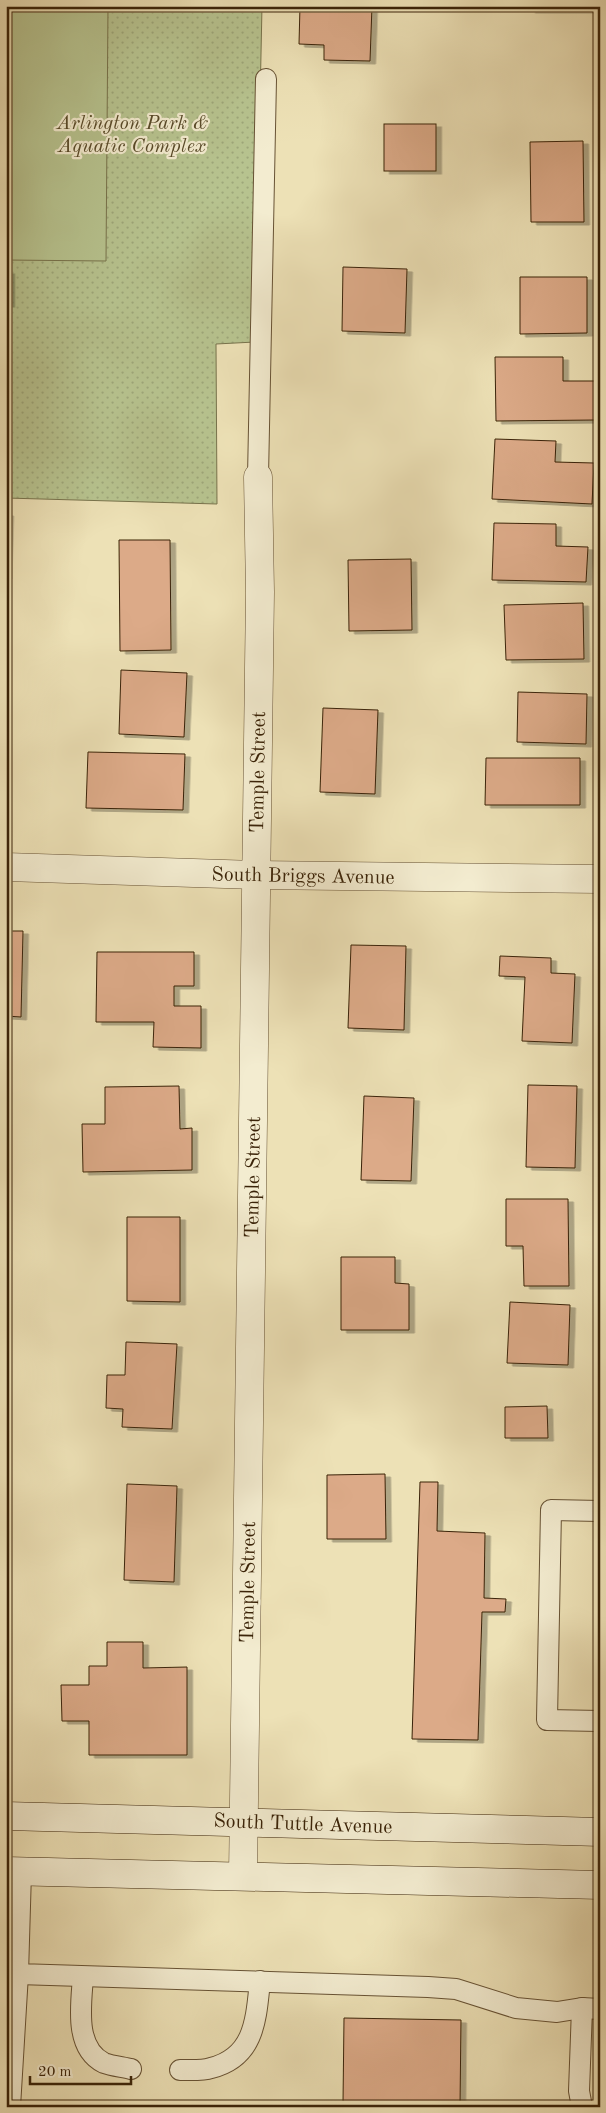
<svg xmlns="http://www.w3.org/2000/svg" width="606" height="2113" font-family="'Old Standard TT',serif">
  <defs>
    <pattern id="grass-dots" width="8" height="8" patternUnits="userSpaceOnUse" patternTransform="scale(1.25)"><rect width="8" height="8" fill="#b7c38f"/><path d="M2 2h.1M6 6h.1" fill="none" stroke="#9ea77a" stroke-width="1.8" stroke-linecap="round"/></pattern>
    <filter id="shadow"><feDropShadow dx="5.5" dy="3" stdDeviation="0" flood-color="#0004"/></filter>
  </defs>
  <rect width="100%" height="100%" fill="#ede1b6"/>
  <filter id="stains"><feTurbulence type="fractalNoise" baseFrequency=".004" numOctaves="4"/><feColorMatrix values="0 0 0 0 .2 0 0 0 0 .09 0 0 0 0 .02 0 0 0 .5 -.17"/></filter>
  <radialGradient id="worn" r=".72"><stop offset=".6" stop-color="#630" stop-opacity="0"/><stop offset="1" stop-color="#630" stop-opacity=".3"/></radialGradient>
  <polygon fill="url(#grass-dots)" stroke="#78734c" points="6,6 262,6 255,342 216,344 217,504 6,498"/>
  <polygon fill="#b7c38f" stroke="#78734c" points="6,6 108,6 106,261 6,260"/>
  <g fill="#dcaa88" stroke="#3a2308" filter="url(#shadow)">
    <polygon points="300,6 372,6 370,61 324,60 324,45 299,44"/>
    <rect x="530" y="6" width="70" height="4"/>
    <rect x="384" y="124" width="52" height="47"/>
    <polygon points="583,141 584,222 531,222 530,142"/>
    <polygon points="343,267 407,269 405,333 342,331"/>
    <rect x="6" y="271" width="3" height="33"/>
    <polygon points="520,277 587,277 587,333 520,334"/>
    <polygon points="495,357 563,357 563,381 595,381 595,420 496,421"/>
    <polygon points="495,439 556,441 555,462 594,463 592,504 492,499"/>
    <polygon points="6,513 8,513 6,576"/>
    <polygon points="494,523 556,524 556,546 588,547 586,582 492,580"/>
    <polygon points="119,540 170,540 171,650 120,651"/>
    <polygon points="411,559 412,630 349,631 348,560"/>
    <polygon points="583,603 584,659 506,660 504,605"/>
    <polygon points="121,670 187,673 184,737 119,734"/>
    <polygon points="518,692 587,694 586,744 517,742"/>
    <polygon points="323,708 378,710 375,794 320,792"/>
    <polygon points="88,752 185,754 183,810 86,808"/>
    <polygon points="486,758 580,758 580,805 485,805"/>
    <polygon points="6,931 23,931 21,1017 6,1016"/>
    <polygon points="351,945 406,946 404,1030 348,1028"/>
    <polygon points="97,952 194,952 194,986 174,986 174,1006 201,1006 201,1048 153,1047 154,1022 96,1022"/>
    <polygon points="500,956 551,958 551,973 575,974 572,1043 522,1041 525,977 499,976"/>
    <polygon points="528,1085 577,1086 575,1168 526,1167"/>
    <polygon points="179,1086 180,1129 192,1128 192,1170 83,1172 82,1124 105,1124 105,1087"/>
    <polygon points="364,1096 414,1098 411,1181 361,1180"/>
    <polygon points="506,1199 568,1199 569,1286 524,1286 523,1246 506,1246"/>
    <polygon points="127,1217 180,1217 180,1302 127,1301"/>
    <polygon points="341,1257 395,1257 395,1283 409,1284 409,1330 341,1330"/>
    <polygon points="510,1302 570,1305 568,1365 507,1363"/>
    <polygon points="126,1342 177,1344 172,1429 122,1427 123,1409 106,1408 107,1375 125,1375"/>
    <polygon points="547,1406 548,1438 505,1438 505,1407"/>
    <polygon points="385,1474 386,1539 327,1539 327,1475"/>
    <polygon points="420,1482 438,1482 437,1531 485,1533 484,1598 506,1599 505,1612 482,1612 478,1740 412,1739"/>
    <polygon points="127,1484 177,1486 174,1582 124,1580"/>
    <polygon points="107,1642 143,1642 143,1668 187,1667 187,1755 89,1755 89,1721 62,1721 61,1685 89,1685 89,1666 107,1666"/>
    <polygon points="344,2018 461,2020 460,2106 359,2107 359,2103 343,2103"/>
  </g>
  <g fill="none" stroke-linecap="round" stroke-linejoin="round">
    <defs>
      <g id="lane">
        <polyline points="258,477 266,79"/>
        <polyline points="600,1511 551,1510 547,1720 600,1721"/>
        <polyline points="21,1872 18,1974 428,1987 456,1989 516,2008 557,2012 582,2008 600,2009"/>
        <polyline points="6,1974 18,1974 10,2107"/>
        <path d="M83 1977C81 2005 74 2048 104 2063 112 2066 123 2067 131 2069"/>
        <polyline points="582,2008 579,2091 582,2107"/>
        <path d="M180 2070C190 2070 202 2071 211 2068 255 2057 256 2019 260 1981"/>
      </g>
      <g id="street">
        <polyline points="6,867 256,875 600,879"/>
        <polyline points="243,1876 260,592 258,477"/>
      </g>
      <g id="secondary">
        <polyline points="6,1816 600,1832"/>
        <polyline points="6,1871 600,1885"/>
      </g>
    </defs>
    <use href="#lane" stroke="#675234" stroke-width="22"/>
    <use href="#street" stroke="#675234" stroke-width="29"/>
    <use href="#secondary" stroke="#3a2308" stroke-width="29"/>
    <use href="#lane" stroke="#f3ecd0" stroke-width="20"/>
    <use href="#street" stroke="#f3ecd0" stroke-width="28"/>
    <use href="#secondary" stroke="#f3ecd0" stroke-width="28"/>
  </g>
  <g text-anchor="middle" stroke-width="4.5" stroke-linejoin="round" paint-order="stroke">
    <g font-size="20" font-style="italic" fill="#594b2a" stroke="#f3ecd0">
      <text x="132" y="129">Arlington Park &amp;<tspan x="132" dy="23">Aquatic Complex</tspan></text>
    </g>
    <g font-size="20" fill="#3a2308" stroke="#f3ecd0">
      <text transform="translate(257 772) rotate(-89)" y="7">Temple Street</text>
      <text transform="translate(303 875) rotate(1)" y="7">South Briggs Avenue</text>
      <text transform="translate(252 1177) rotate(-89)" y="7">Temple Street</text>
      <text transform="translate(247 1582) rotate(-89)" y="7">Temple Street</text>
      <text transform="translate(303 1823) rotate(2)" y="7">South Tuttle Avenue</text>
    </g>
  </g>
  <rect width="606" height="2113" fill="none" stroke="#ede1b6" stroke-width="25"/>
  <rect x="8" y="8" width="591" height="2098" fill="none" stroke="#3a2308" stroke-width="2.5"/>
  <rect x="12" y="12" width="581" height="2088" fill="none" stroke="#3a2308"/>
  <path d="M30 2076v8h101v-8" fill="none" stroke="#3a2308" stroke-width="2.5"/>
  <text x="38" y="2076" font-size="15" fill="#3a2308" stroke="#f3ecd0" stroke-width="4" paint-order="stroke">20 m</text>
  <rect width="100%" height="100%" filter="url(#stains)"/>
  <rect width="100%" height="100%" fill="url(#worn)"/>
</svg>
